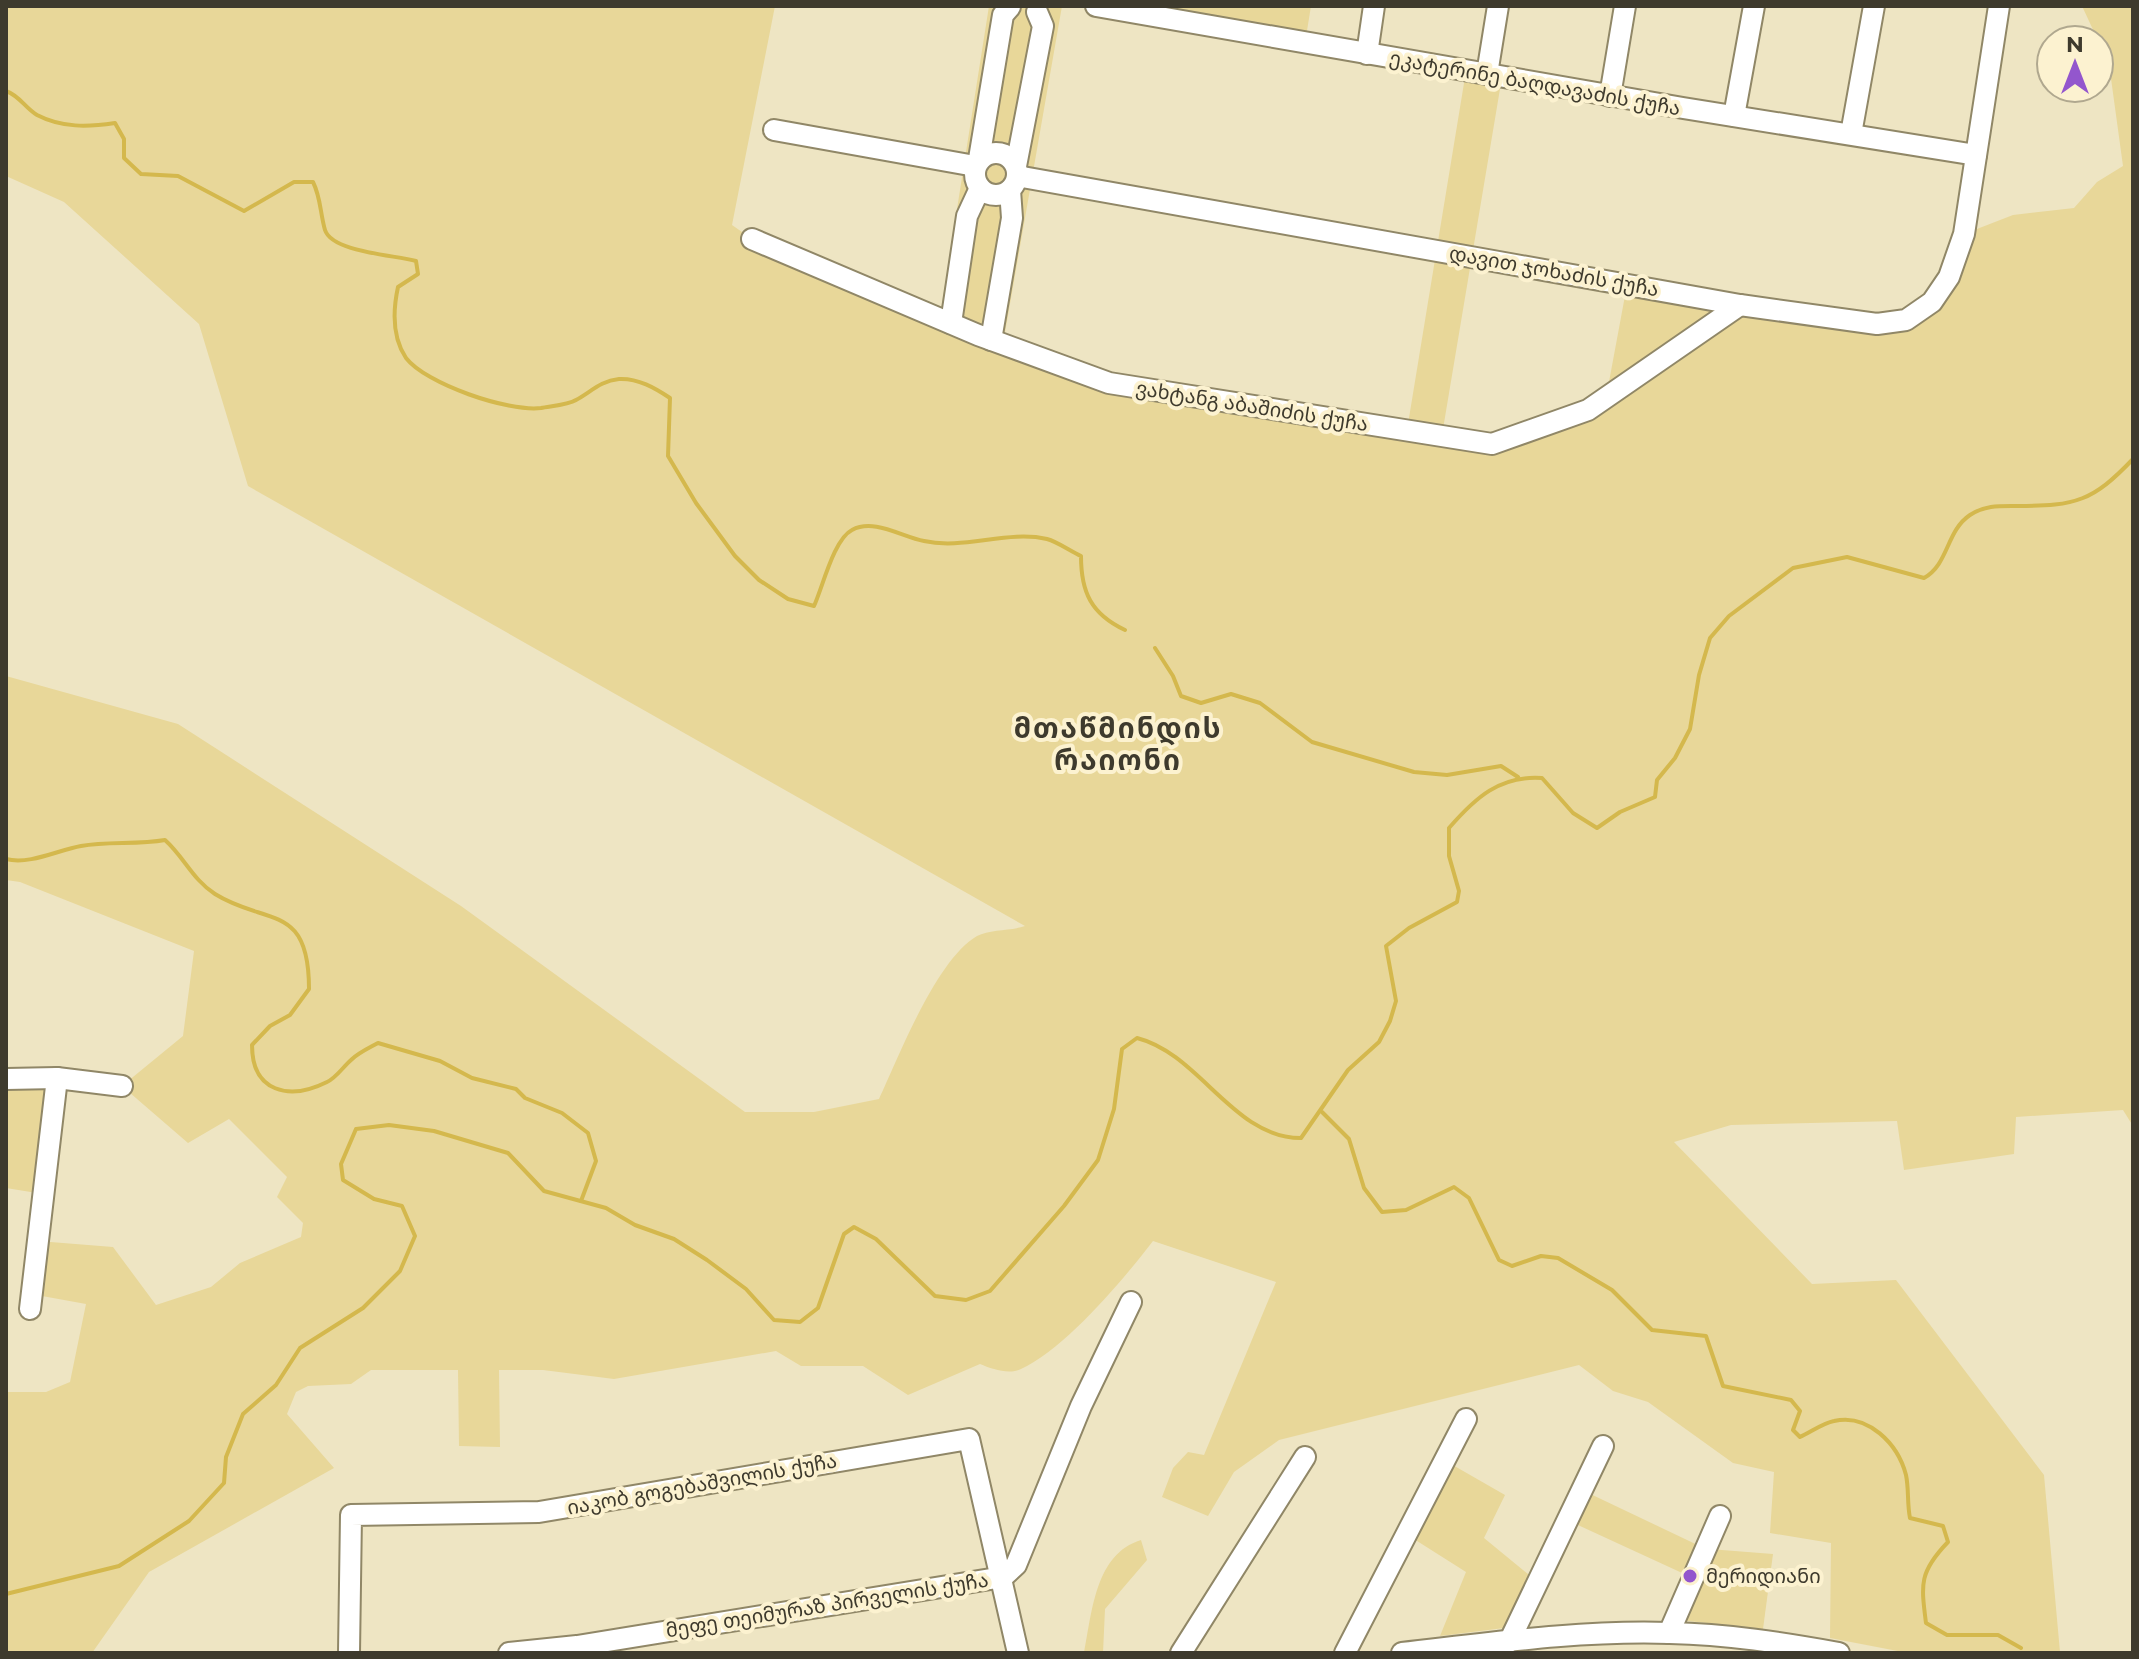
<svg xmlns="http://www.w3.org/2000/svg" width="2139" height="1659" font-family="Montserrat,'Noto Sans Georgian',sans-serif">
  <rect width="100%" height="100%" fill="#eee5c3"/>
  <g fill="#e8d799">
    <path d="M6 6H775L732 225 752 239 940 317 989 6H1062L1003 344 1109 383 1407 430 1466 71 1502 77 1442 435 1492 444 1606 398 1627 285 1877 324 1932 302 1964 234 2013 215 2074 208 2097 182 2123 166 2109 64 2082 6H2133V1126L2123 1110 2016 1117 2014 1154 1904 1170 1897 1121 1731 1125 1674 1142 1812 1284 1896 1280 2044 1475 2060 1652 1908 1653 1830 1638 1831 1543 1770 1533 1774 1472 1733 1463 1648 1402 1613 1391 1579 1365 1279 1440 1234 1472 1208 1516 1162 1497 1173 1468 1188 1452 1204 1455 1276 1282 1153 1241C1123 1280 1065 1349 1021 1369 1009 1375 992 1369 980 1364L908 1395 863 1366H801L776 1351 614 1379 543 1370H499L500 1447 459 1446 458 1370H371L351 1384 308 1386 296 1392 287 1414 334 1468 149 1572 92 1653H6V1392H46L70 1382 86 1304 31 1294 38 1241 113 1247 156 1305 211 1287 240 1263 301 1237 303 1223 277 1197 287 1177 229 1119 188 1143 122 1086 183 1036 194 951 20 882 6 880V676L178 724 461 906 745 1112H814L879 1099C899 1056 936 960 977 936 990 929 1011 931 1025 926L248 486 199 324 64 202 6 176Z"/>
    <polygon points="1174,6 1311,6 1305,43 1172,19"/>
    <polygon points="57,1078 43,1194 6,1188 6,1079"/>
    <polygon points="1444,1460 1505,1495 1484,1538 1534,1579 1512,1627 1440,1636 1466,1572 1406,1534"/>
    <polygon points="1582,1490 1706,1549 1693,1578 1567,1520"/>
    <path d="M1141 1540 1147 1560 1105 1609 1103 1653H1084C1092 1613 1095 1554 1141 1540Z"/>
    <polygon points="1709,1549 1773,1554 1763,1629 1679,1620"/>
  </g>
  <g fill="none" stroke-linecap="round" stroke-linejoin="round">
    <g stroke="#d4b84d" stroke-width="4">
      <path d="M6 91C20 96 25 108 37 115 62 128 88 127 115 123L124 139V158L141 174 178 176 244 211 294 182H313C321 198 320 213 325 230 332 252 394 255 416 261L418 274 398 287C393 310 392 337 406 358 426 384 508 412 541 408 551 406 568 405 576 400 591 392 600 381 619 379 638 378 655 388 670 398L668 456 696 503 735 556 759 580 788 599 814 606C823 586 834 539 852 530 874 518 902 537 924 541 964 550 1007 530 1047 539 1058 542 1070 551 1081 556 1081 592 1091 614 1125 630"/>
      <polyline points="1155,648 1173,676 1181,696 1201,703 1231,694 1260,703 1312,742 1414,772 1447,775 1501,766 1518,777"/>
      <path d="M6 859C30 865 58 850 81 846 108 841 137 845 165 840 184 857 193 880 215 894 266 926 309 902 309 989L290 1015 270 1026 252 1045C252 1092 289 1101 327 1082 336 1078 343 1067 351 1060 358 1053 369 1048 378 1043L440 1061 472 1078 516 1089 525 1098 562 1113 588 1133 596 1161 581 1201"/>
      <path d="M1322 1112 1349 1139 1364 1188 1382 1212 1406 1210 1454 1187 1469 1198 1499 1260 1512 1266 1541 1256 1558 1258 1612 1290 1652 1330 1706 1336 1723 1386 1791 1400 1800 1411 1793 1430 1800 1437C1811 1432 1823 1423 1834 1421 1868 1413 1898 1444 1906 1475 1909 1489 1907 1504 1910 1518L1943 1526 1948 1542C1919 1572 1921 1584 1926 1623L1947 1635H1998L2021 1648"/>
      <path d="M6 1594 119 1566 189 1521 224 1483 226 1457 243 1414 276 1385 300 1348 363 1308 400 1271 415 1236 402 1206 374 1199 343 1180 341 1164 356 1129 389 1125 434 1131 508 1153 544 1191 606 1208 635 1225 674 1239 707 1260 746 1289 774 1320 800 1322 818 1308 844 1234 854 1227 876 1239 935 1296 966 1300 990 1291 1064 1206 1098 1160 1114 1109 1122 1049 1137 1038C1200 1054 1233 1138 1301 1138L1348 1070 1379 1042 1390 1021 1396 1001 1386 946 1409 928 1457 902 1459 891 1449 856V828C1475 798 1500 775 1542 778L1573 813 1597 828 1620 812 1655 797 1657 780 1675 758 1690 729 1699 675 1710 638 1729 616 1793 568 1847 557 1924 578C1949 564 1946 531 1970 515 1985 505 2000 506 2018 506 2076 506 2093 501 2133 459"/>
    </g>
    <defs>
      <g id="minor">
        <polyline points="1096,6 1683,108 1976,155"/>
        <polyline points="1367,54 1374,6"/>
        <polyline points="1487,74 1498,6"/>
        <polyline points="1610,96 1625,6"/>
        <polyline points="1734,116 1754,6"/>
        <polyline points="774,130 975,166"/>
        <polyline points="1851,134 1874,6"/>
        <circle cx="996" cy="174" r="21"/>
        <polyline points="979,159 1003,15 1010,7"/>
        <polyline points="1016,166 1043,26 1037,12"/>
        <polyline points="1017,176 1740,305 1877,324 1906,320 1932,302 1949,277 1964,234 1999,6"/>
        <polyline points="752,239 978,335 1109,383 1492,444 1588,410 1740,305"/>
        <polyline points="951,323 967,216 980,188"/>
        <polyline points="991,340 1012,218 1010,190"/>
        <polyline points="6,1079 57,1078 122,1086"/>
        <polyline points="30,1309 57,1078"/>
        <polyline points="1669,1633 1720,1516"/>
        <polyline points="1509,1642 1603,1446"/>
        <polyline points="349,1653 351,1515 539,1512 969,1439 1018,1653"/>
        <polyline points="509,1653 577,1646 1003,1577 1016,1565 1081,1406 1131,1302"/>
        <polyline points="1181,1653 1305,1457"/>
        <polyline points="1345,1653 1466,1419"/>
        <path d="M1402 1653C1491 1643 1581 1630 1670 1633 1727 1634 1783 1643 1839 1653"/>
      </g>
    </defs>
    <use href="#minor" stroke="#908767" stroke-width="24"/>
    <use href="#minor" stroke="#fff" stroke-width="20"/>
  </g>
  <circle fill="#9356cd" stroke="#fcf2d0" stroke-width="3" cx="1690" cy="1576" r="8"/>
  <g text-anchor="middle" stroke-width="8" stroke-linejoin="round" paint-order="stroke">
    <g font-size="20" fill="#3e3a2d" stroke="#fcf2d0">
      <text transform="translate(1535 83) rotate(10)" y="7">ეკატერინე ბაღდავაძის ქუჩა</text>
      <text transform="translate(1554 271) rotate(10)" y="7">დავით ჯოხაძის ქუჩა</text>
      <text transform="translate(1252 406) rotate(9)" y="7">ვახტანგ აბაშიძის ქუჩა</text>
      <text transform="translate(702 1484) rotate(-10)" y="7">იაკობ გოგებაშვილის ქუჩა</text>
      <text transform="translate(827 1605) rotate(-9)" y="7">მეფე თეიმურაზ პირველის ქუჩა</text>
    </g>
    <g font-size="20" fill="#3e3a2d" stroke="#fcf2d0" text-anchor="start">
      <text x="1706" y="1583">მერიდიანი</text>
    </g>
    <g font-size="28" font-weight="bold" letter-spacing="2" fill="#3e3a2d" stroke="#fcf2d0">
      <text x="1118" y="738">მთაწმინდის<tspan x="1118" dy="32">რაიონი</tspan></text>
    </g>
  </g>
  <rect width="2139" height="1659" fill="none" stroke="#3e3a2d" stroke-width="16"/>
  <g transform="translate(2075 64)"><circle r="38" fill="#fcf2d0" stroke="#b0a88f" stroke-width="2"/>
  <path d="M0-6L14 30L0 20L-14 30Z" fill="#9356cd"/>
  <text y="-12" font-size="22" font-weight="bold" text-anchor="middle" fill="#3e3a2d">N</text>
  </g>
</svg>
